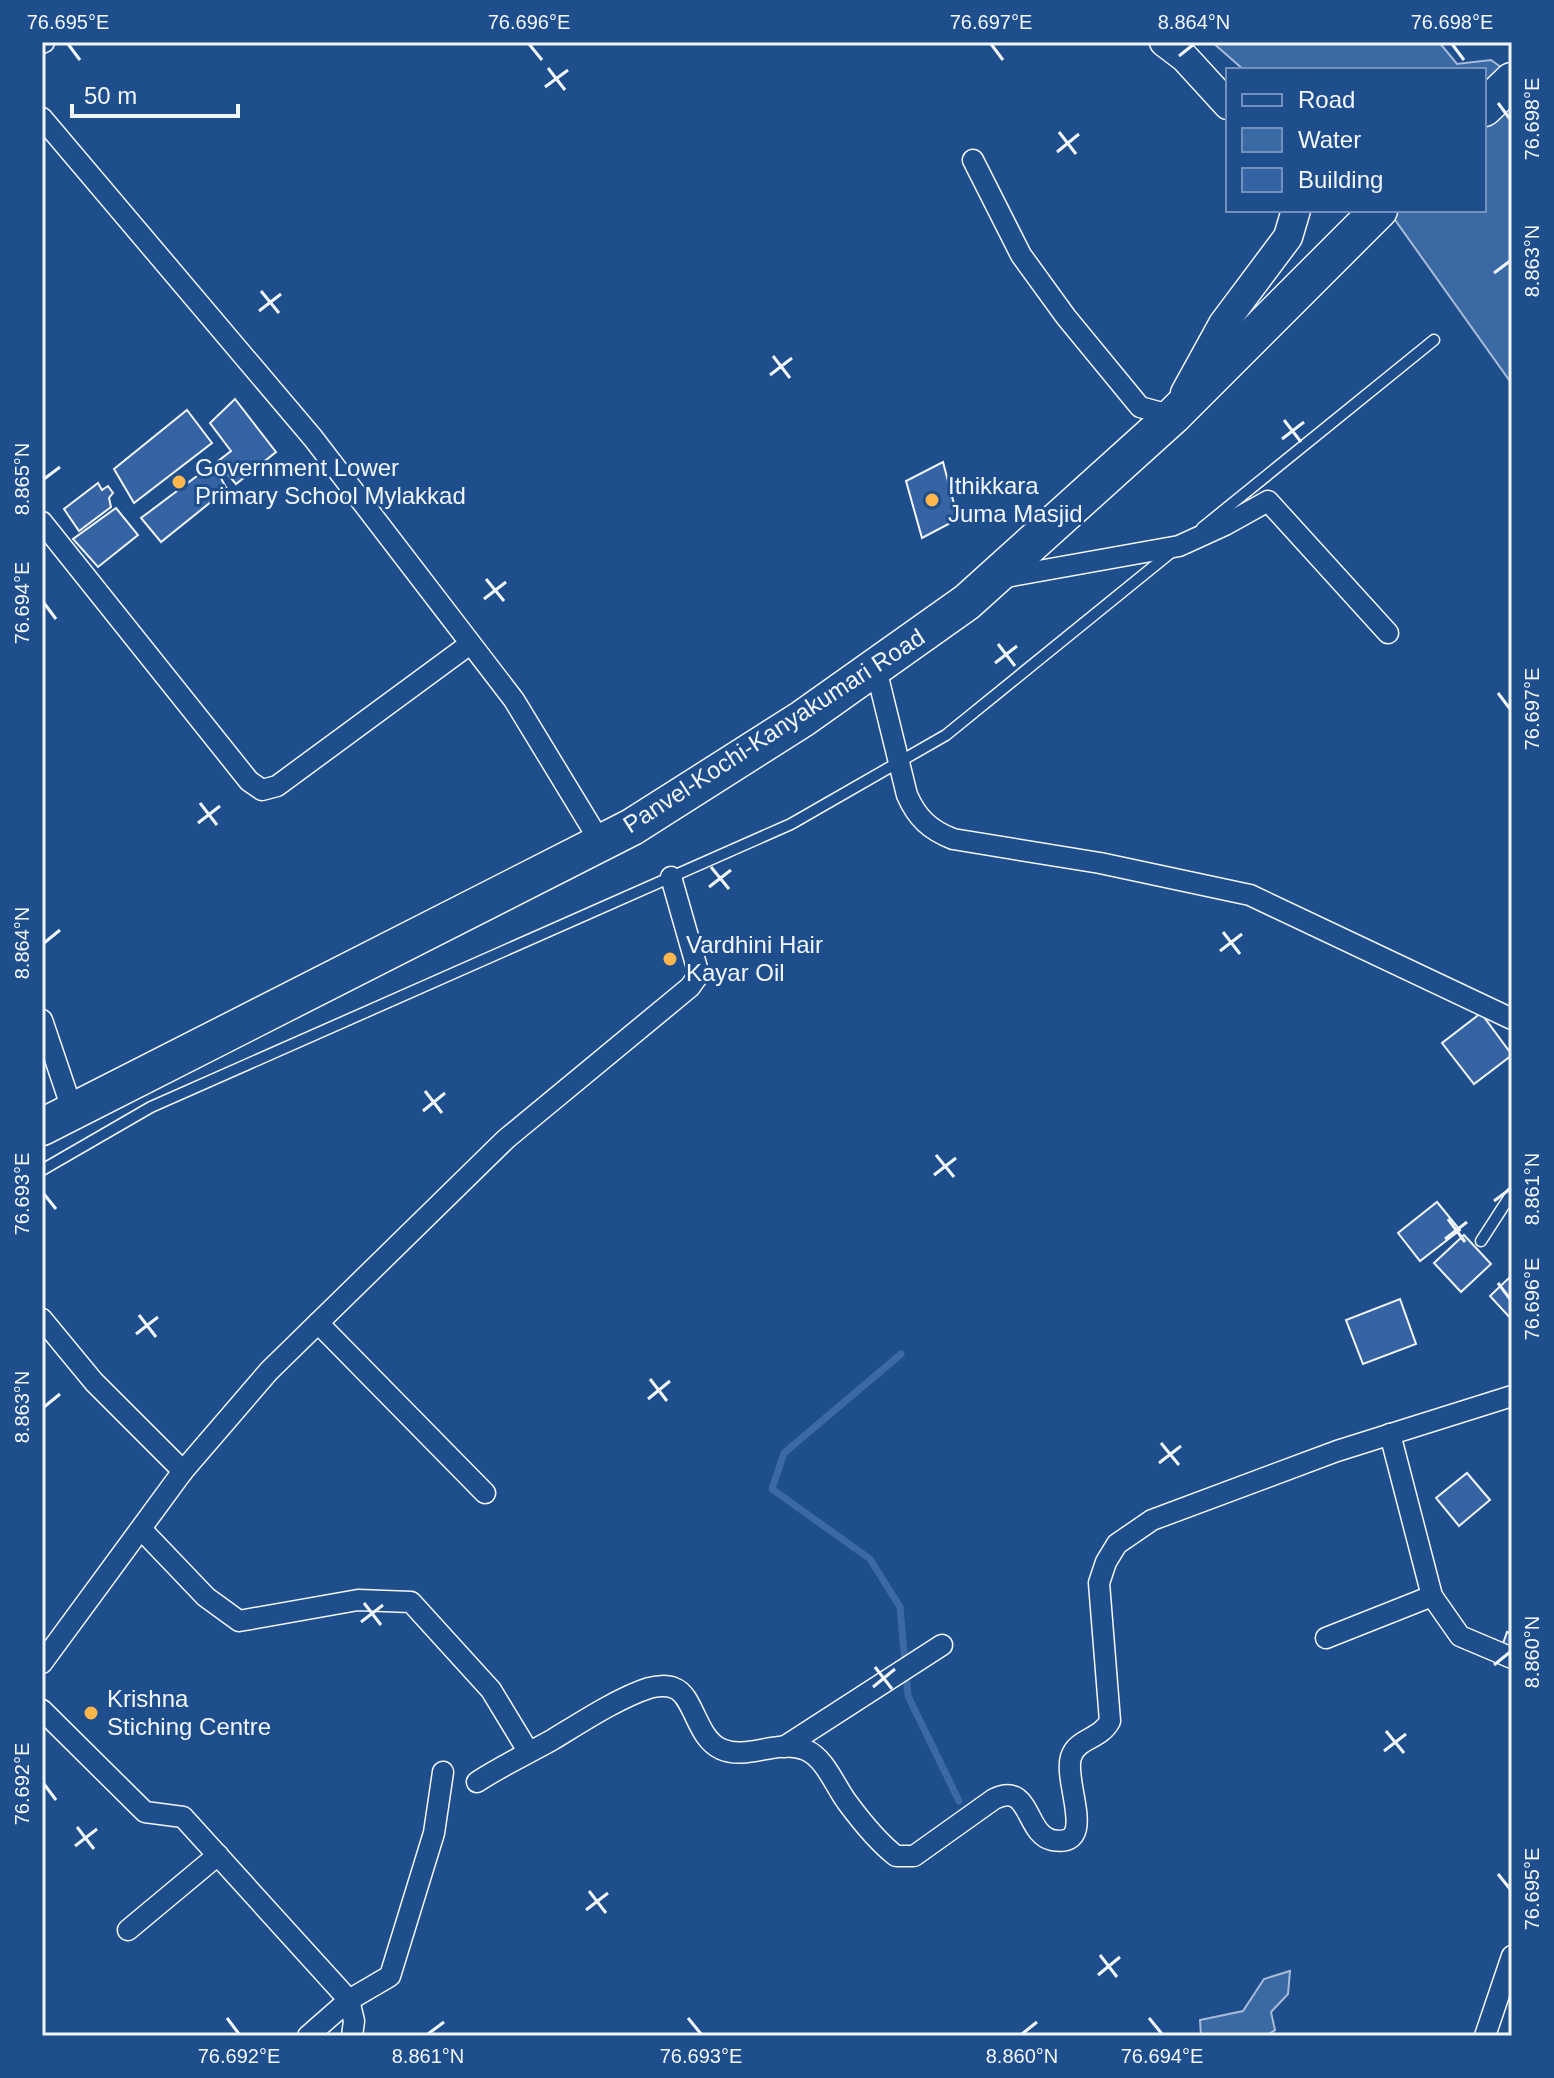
<svg xmlns="http://www.w3.org/2000/svg" width="1554" height="2078" font-family="Helvetica,sans-serif">
  <rect width="100%" height="100%" fill="#1f4e8c"/>
  <g fill="#3b69a3" stroke="#a8bbd7" stroke-width="2">
    <polygon points="1212,42 1439,42 1457,64 1491,60 1512,75 1512,384 1388,210 1484,210 1484,70 1244,70"/>
    <polygon points="1290,1971 1288,1994 1271,2012 1275,2030 1266,2036 1201,2036 1200,2020 1243,2011 1264,1979"/>
  </g>
  <g fill="none" stroke-linecap="round" stroke-linejoin="round">
    <polyline stroke="#3b69a3" stroke-width="7" points="901,1354 784,1453 772,1489 870,1559 900,1607 908,1696 959,1801"/>
  </g>
  <g fill="#3563a3" stroke="#f2f6ff" stroke-width="2">
    <polygon points="235,399 276,452 236,484 217,462 231,451 210,423"/>
    <polygon points="187,410 212,443 134,503 114,469"/>
    <polygon points="943,462 958,519 922,538 906,481"/>
    <polygon points="213,464 227,489 161,542 141,518"/>
    <polygon points="98,483 102,490 108,486 113,493 109,498 111,507 79,531 64,509"/>
    <polygon points="116,508 138,535 98,567 73,539"/>
    <polygon points="1481,1013 1512,1055 1474,1084 1442,1043"/>
    <polygon points="1437,1202 1460,1230 1420,1261 1398,1233"/>
    <polygon points="1464,1235 1491,1264 1461,1292 1434,1263"/>
    <polygon points="1512,1275 1512,1320 1490,1296"/>
    <polygon points="1400,1299 1416,1344 1363,1364 1346,1320"/>
    <polygon points="1467,1473 1490,1500 1459,1526 1436,1498"/>
    <polygon points="1507,1632 1512,1634 1512,1659 1499,1655"/>
  </g>
  <g fill="none" stroke-linecap="round" stroke-linejoin="round">
    <defs>
      <g id="lane">
        <polyline points="1202,528 1434,340"/>
        <polyline points="42,1170 151,1107 791,824 946,735 1174,550"/>
        <polyline points="1481,1241 1512,1193"/>
      </g>
      <g id="street">
        <polyline points="42,43 44,42"/>
        <polyline points="42,118 313,438 514,700 601,843"/>
        <polyline points="973,160 1021,255 1066,317 1140,407 1173,416"/>
        <polyline points="42,522 249,781 262,790 277,786 470,644"/>
        <polyline points="1000,578 1179,546 1225,525 1268,501 1388,633"/>
        <path d="M876 669 907 795C917 818 930 830 953 839L1100 863 1250 895 1512 1019"/>
        <polyline points="42,1020 73,1112"/>
        <polyline points="42,1319 94,1382 183,1471"/>
        <polyline points="318,1323 485,1493"/>
        <polyline points="1390,1434 1432,1596 1460,1636 1512,1658"/>
        <polyline points="141,1529 206,1597 239,1621 358,1600 411,1602 491,1690 528,1751"/>
        <polyline points="1326,1638 1432,1596"/>
        <polyline points="42,1663 183,1471 269,1371 506,1139 690,987 697,977 697,968 671,877"/>
        <polyline points="42,1710 145,1812 183,1817 349,2000 354,2021 352,2036"/>
        <polyline points="784,1747 942,1645"/>
        <path d="M477 1782C501 1766 527 1754 552 1740 580 1723 618 1698 649 1688 656 1686 667 1685 674 1688 694 1695 696 1738 721 1749 748 1761 778 1738 806 1750 825 1758 835 1786 847 1802 861 1821 878 1842 896 1856H914L994 1799C1031 1781 1025 1834 1052 1840 1099 1849 1063 1783 1071 1757 1077 1738 1100 1740 1110 1721L1099 1583 1106 1562 1117 1544 1152 1520 1337 1451 1512 1396"/>
        <polyline points="128,1930 218,1855"/>
        <polyline points="308,2036 349,2000 390,1976 434,1833 443,1772"/>
        <polyline points="1485,2036 1512,1956"/>
      </g>
      <g id="secondary">
        <polyline points="1164,42 1185,58 1228,105"/>
        <polyline points="1185,393 1223,324 1288,237 1296,210"/>
      </g>
      <g id="highway">
        <polyline points="1484,108 1512,81"/>
        <polyline points="42,1127 632,827 802,719 967,602 1173,416 1379,210"/>
      </g>
    </defs>
    <use href="#lane" stroke="#f2f6ff" stroke-width="13"/>
    <use href="#street" stroke="#f2f6ff" stroke-width="23"/>
    <use href="#secondary" stroke="#f2f6ff" stroke-width="31"/>
    <use href="#highway" stroke="#f2f6ff" stroke-width="39"/>
    <use href="#lane" stroke="#1f4e8c" stroke-width="10"/>
    <use href="#street" stroke="#1f4e8c" stroke-width="20"/>
    <use href="#secondary" stroke="#1f4e8c" stroke-width="28"/>
    <use href="#highway" stroke="#1f4e8c" stroke-width="36"/>
  </g>
  <path fill="none" stroke="#f2f6ff" stroke-width="3" d="M68 44 80 60M529 44 542 60M991 44 1003 60M1452 44 1464 60M1179 56 1194 44M548 68 565 90M545 87 568 70M1498 103 1510 119M1059 132 1076 154M1057 152 1079 134M1494 273 1510 261M261 291 279 313M259 311 281 294M773 356 790 378M770 375 792 358M1284 420 1301 442M1282 439 1304 422M44 479 60 467M486 579 504 601M484 599 506 582M44 603 56 619M998 644 1015 666M995 663 1017 646M1498 693 1510 709M200 803 217 825M198 823 220 806M711 867 729 889M709 887 731 870M1223 932 1240 954M44 943 60 930M1220 951 1242 934M425 1091 442 1113M423 1111 445 1093M936 1155 954 1177M934 1175 956 1158M44 1194 56 1209M1494 1201 1510 1189M1448 1219 1465 1242M1445 1239 1467 1222M1498 1283 1510 1299M139 1315 156 1337M136 1334 158 1317M650 1379 667 1401M648 1399 670 1381M44 1407 60 1394M1161 1443 1179 1465M1159 1463 1181 1446M364 1603 381 1625M361 1622 383 1605M1494 1665 1510 1652M875 1667 892 1689M873 1687 895 1669M1386 1731 1404 1753M1384 1751 1406 1734M44 1784 56 1800M77 1827 94 1849M75 1846 97 1829M1498 1874 1510 1889M589 1891 606 1913M586 1910 608 1893M1100 1955 1117 1977M1098 1975 1120 1957M227 2018 239 2034M688 2018 701 2034M1149 2018 1162 2034M428 2034 444 2022M1022 2034 1037 2022"/>
  <g fill="#ffb74d" stroke="#1f4e8c" stroke-width="3">
    <circle cx="179" cy="482" r="8"/>
    <circle cx="932" cy="500" r="8"/>
    <circle cx="670" cy="959" r="8"/>
    <circle cx="91" cy="1713" r="8"/>
  </g>
  <g text-anchor="middle" stroke-width="6" stroke-linejoin="round" paint-order="stroke">
    <g font-size="24" fill="#f2f6ff" stroke="#1f4e8c" text-anchor="start">
      <text x="195" y="476">Government Lower<tspan x="195" dy="28">Primary School Mylakkad</tspan></text>
      <text x="948" y="494">Ithikkara<tspan x="948" dy="28">Juma Masjid</tspan></text>
      <text x="686" y="953">Vardhini Hair<tspan x="686" dy="28">Kayar Oil</tspan></text>
      <text x="107" y="1707">Krishna<tspan x="107" dy="28">Stiching Centre</tspan></text>
    </g>
    <g font-size="24" fill="#f2f6ff" stroke="#1f4e8c">
      <text transform="translate(774 731) rotate(-33)" y="8">Panvel-Kochi-Kanyakumari Road</text>
    </g>
  </g>
  <rect width="1554" height="2078" fill="none" stroke="#1f4e8c" stroke-width="88"/>
  <rect x="1226" y="68" width="260" height="144" fill="#1f4e8c" stroke="#7391ba" stroke-width="2"/>
  <rect x="1242" y="94" width="40" height="12" fill="#1f4e8c" stroke="#7391ba" stroke-width="2"/>
  <text x="1298" y="108" font-size="24" fill="#f2f6ff">Road</text>
  <rect x="1242" y="128" width="40" height="24" fill="#3b69a3" stroke="#7391ba" stroke-width="2"/>
  <text x="1298" y="148" font-size="24" fill="#f2f6ff">Water</text>
  <rect x="1242" y="168" width="40" height="24" fill="#3563a3" stroke="#7391ba" stroke-width="2"/>
  <text x="1298" y="188" font-size="24" fill="#f2f6ff">Building</text>
  <path d="M72 104v12h166v-12" fill="none" stroke="#f2f6ff" stroke-width="4"/>
  <text x="84" y="104" font-size="24" fill="#f2f6ff" stroke="#1f4e8c" stroke-width="6" paint-order="stroke">50 m</text>
  <rect x="44" y="44" width="1466" height="1990" fill="none" stroke="#f2f6ff" stroke-width="3"/>
  <g font-size="20" text-anchor="middle" fill="#f2f6ff">
    <text x="68" y="29">76.695°E</text>
    <text x="529" y="29">76.696°E</text>
    <text x="991" y="29">76.697°E</text>
    <text x="1194" y="29">8.864°N</text>
    <text x="1452" y="29">76.698°E</text>
    <text transform="translate(1532 119) rotate(-90)" y="7">76.698°E</text>
    <text transform="translate(1532 261) rotate(-90)" y="7">8.863°N</text>
    <text transform="translate(22 479) rotate(-90)" y="7">8.865°N</text>
    <text transform="translate(22 603) rotate(-90)" y="7">76.694°E</text>
    <text transform="translate(1532 709) rotate(-90)" y="7">76.697°E</text>
    <text transform="translate(22 943) rotate(-90)" y="7">8.864°N</text>
    <text transform="translate(1532 1189) rotate(-90)" y="7">8.861°N</text>
    <text transform="translate(22 1194) rotate(-90)" y="7">76.693°E</text>
    <text transform="translate(1532 1299) rotate(-90)" y="7">76.696°E</text>
    <text transform="translate(22 1407) rotate(-90)" y="7">8.863°N</text>
    <text transform="translate(1532 1652) rotate(-90)" y="7">8.860°N</text>
    <text transform="translate(22 1784) rotate(-90)" y="7">76.692°E</text>
    <text transform="translate(1532 1889) rotate(-90)" y="7">76.695°E</text>
    <text x="239" y="2063">76.692°E</text>
    <text x="428" y="2063">8.861°N</text>
    <text x="701" y="2063">76.693°E</text>
    <text x="1022" y="2063">8.860°N</text>
    <text x="1162" y="2063">76.694°E</text>
  </g>
</svg>
